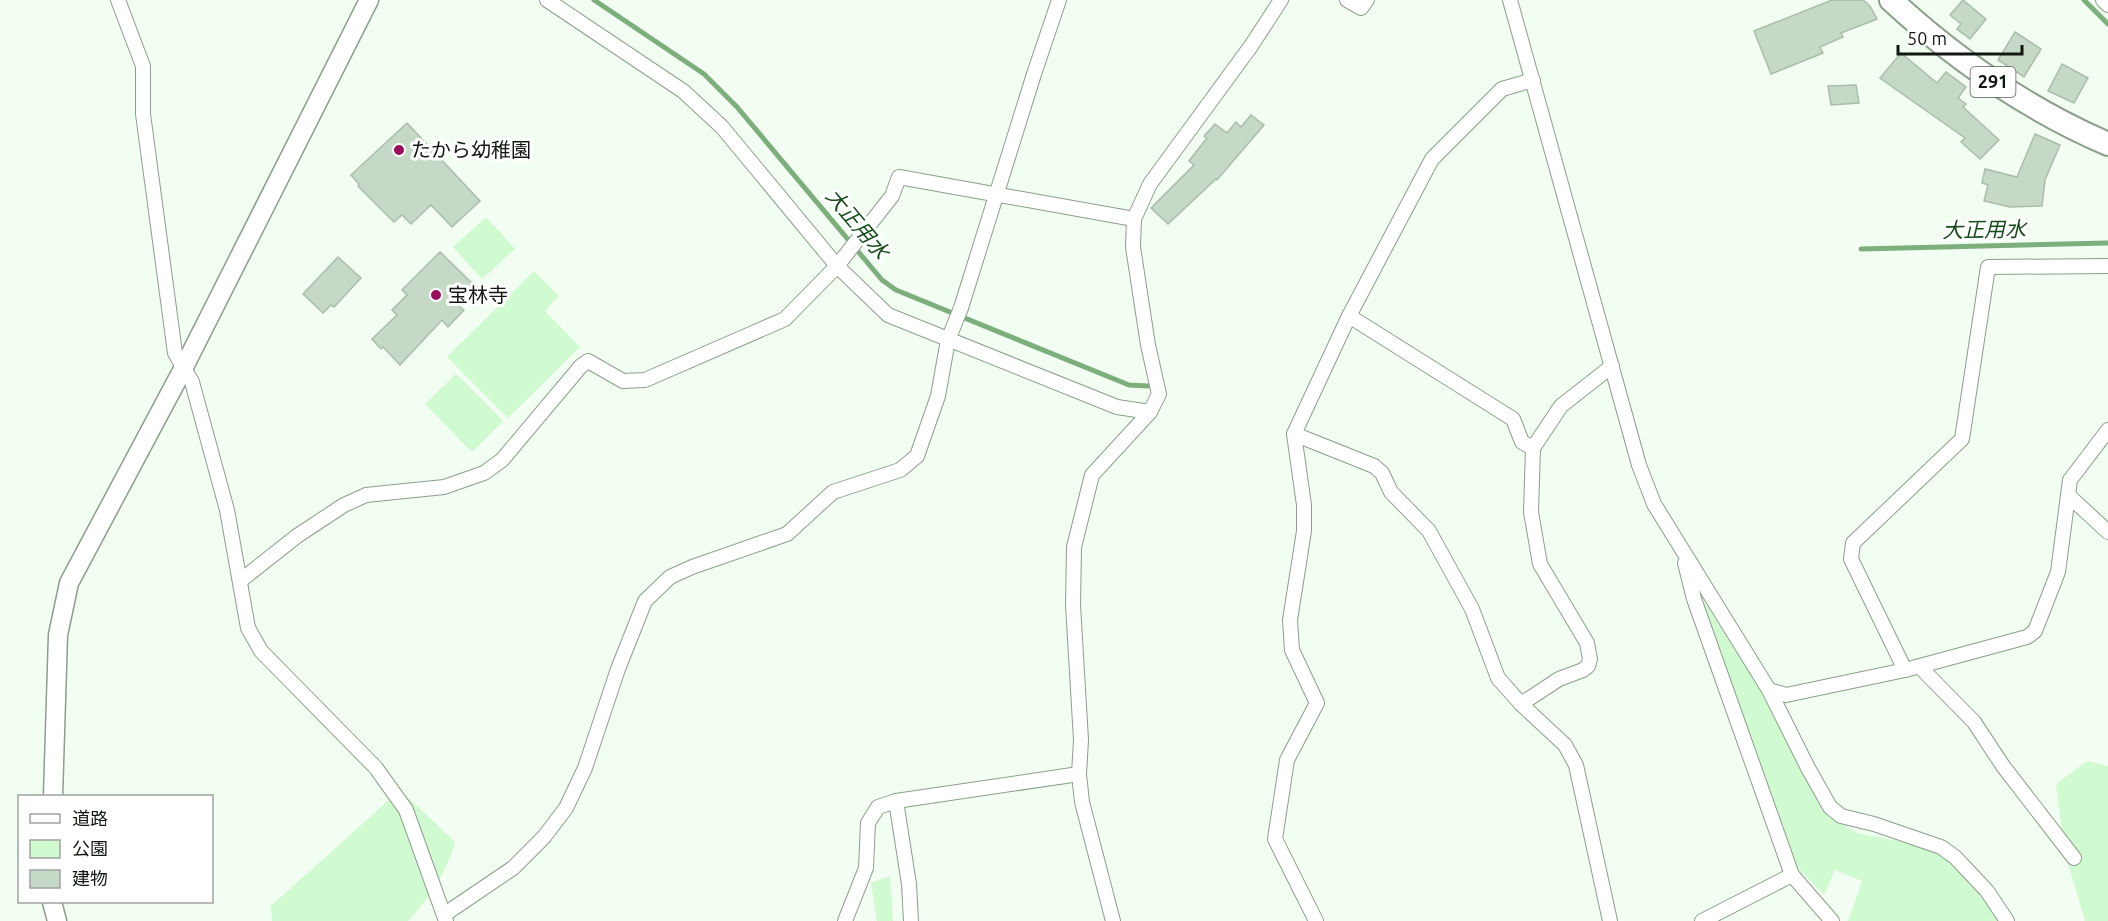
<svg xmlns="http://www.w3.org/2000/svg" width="2108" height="921" font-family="Ubuntu,'Noto Sans JP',sans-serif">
  <rect width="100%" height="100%" fill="#f3fef3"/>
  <g fill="#d0fad0">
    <polygon points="486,217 515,249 482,279 453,247"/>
    <polygon points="534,271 559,296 545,311 580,347 508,418 447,357"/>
    <polygon points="456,374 503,421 472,452 425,404"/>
    <polygon points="1702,599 1764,694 1820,803 1835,820 1857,833 1918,845 1942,855 1982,895 1998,921 1848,921 1862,881 1835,870 1824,895 1794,864"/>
    <polygon points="2087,761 2108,766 2108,921 2085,921 2065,853 2056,784"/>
    <path d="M400 790 455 842C448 870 428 900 408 921H272L271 906Z"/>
    <polygon points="890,876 893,921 877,921 871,883"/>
  </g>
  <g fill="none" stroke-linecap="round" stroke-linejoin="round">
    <g stroke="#7caf7c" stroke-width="5">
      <polyline points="594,0 704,74 737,107 882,280 896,290 1129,385 1148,386"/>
      <polyline points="2084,0 2108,24"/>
      <polyline points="1861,249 2108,243"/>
    </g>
  </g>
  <g fill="#c6d9c6" stroke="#aabdaa" stroke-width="1.5">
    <polygon points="1832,0 1863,0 1870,6 1877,19 1841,33 1843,37 1820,47 1823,53 1771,74 1754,31"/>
    <polygon points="1963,0 1986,19 1970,39 1957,29 1961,24 1950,15"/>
    <polygon points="2015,32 2041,49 2024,77 1998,60"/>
    <polygon points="1901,53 1937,83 1946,72 1966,87 1958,98 1966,104 1963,107 1999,140 1980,159 1961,142 1965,138 1880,78"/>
    <polygon points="2062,64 2088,78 2074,103 2048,91"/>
    <polygon points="1856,85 1859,103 1831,105 1828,86"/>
    <polygon points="1251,115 1264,125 1217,180 1216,179 1168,224 1151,208 1194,165 1189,161 1207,138 1204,136 1215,124 1227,133 1236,122 1241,127"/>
    <polygon points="407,123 480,201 452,227 431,205 411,224 402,215 394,222 358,186 359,184 351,175"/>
    <polygon points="2035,134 2060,145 2045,180 2042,206 2010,207 1984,201 1988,185 1982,183 1985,169 2017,177"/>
    <polygon points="440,252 476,287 458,305 464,310 448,327 442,320 400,365 383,347 381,349 372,339 397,315 392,310 407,295 402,290"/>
    <polygon points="338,257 361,278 334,307 331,305 323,313 303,294"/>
  </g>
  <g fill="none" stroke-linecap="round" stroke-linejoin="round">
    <defs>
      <g id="minor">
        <polyline points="118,0 143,66 143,114 175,353 192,382 227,510 248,628 261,651 376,768 406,810 446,921"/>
        <polyline points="547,0 683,91 722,127 837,266 888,315 1117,407 1150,412"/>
        <polyline points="1347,0 1361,8 1367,0"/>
        <polyline points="1510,0 1639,465 1654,504 1769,690 1808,768 1830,807 1841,816 1874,824 1941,847 1955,857 1987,891 2007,921"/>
        <polyline points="2103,0 2108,5"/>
        <polyline points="1349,316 1513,419 1522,442 1533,448"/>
        <polyline points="1294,434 1374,466 1382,473 1391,492 1429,531 1472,609 1498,678 1521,704 1565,745 1576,765 1610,921"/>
        <polyline points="2068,495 2108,532"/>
        <polyline points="1685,563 1694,599 1792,875 1832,921"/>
        <polyline points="240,581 297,536 344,505 366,495 444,487 484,473 502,460 581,366 588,361 623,381 645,380 785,319 837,266 892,196 899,177 1134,219"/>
        <polyline points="1920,667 1974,722 2003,766 2074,858"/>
        <polyline points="1905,670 1851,559 1853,543 1962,439 1988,267 2108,266"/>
        <polyline points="1769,690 1786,695 1905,670 2027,637 2035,631 2058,572 2070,480 2108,430"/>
        <polyline points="1521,704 1559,679 1583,670 1588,666 1590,659 1587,643 1540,564 1531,512 1533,448 1561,406 1612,366"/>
        <polyline points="896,801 909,884 911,921"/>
        <polyline points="445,914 513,868 544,837 566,808 585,768 618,669 645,601 670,577 692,567 787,534 833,492 900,470 917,456 938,396 948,340 961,308 1034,74 1059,0"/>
        <polyline points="845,921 866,868 868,823 878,807 896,801 1079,774"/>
        <polyline points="1113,921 1082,802 1079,774 1081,740 1073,605 1074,547 1092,475 1150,412 1159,394 1148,345 1133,247 1134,219 1150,184 1251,46 1281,0"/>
        <polyline points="1316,921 1275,839 1287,760 1317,703 1292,650 1290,620 1304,531 1304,505 1294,434 1349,316 1432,159 1502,89 1533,80"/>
        <polyline points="1702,921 1792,875"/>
      </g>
      <g id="tertiary">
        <polyline points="53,796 58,635 69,583 183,369 369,0"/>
        <polyline points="52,902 57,921"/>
      </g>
      <path id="trunk" d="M1891 0C1955 59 2027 109 2108 144"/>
    </defs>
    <use href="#minor" stroke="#8c9e8c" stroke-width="16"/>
    <use href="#tertiary" stroke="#8c9e8c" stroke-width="21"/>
    <use href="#trunk" stroke="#8c9e8c" stroke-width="26"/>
    <use href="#minor" stroke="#fff" stroke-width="14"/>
    <use href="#tertiary" stroke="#fff" stroke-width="18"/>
    <use href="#trunk" stroke="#fff" stroke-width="22"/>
  </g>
  <g fill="#9b0d5c" stroke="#fff" stroke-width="2">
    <circle cx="399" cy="150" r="6"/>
    <circle cx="436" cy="295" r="6"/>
  </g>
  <g text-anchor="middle" stroke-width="6" stroke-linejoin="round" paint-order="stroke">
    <rect fill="#fff" stroke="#585d58" stroke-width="1.5" x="1970.5" y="67" width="45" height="30" rx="4.5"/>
    <g font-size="18" font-weight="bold" fill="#111711">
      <text x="1993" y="88">291</text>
    </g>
    <g font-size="20" fill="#111711" stroke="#fff" text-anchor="start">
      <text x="411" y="157">たから幼稚園</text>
      <text x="448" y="302">宝林寺</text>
    </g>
    <g font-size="21" font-style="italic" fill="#164c1b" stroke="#fff">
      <text transform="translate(857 224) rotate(50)" y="7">大正用水</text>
      <text transform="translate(1984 230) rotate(-1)" y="7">大正用水</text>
    </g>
  </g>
  <rect x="18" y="795" width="195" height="108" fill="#ffffff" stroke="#a0a2a0" stroke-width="1.5"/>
  <rect x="30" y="814" width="30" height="9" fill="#ffffff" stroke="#a0a2a0" stroke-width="1.5"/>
  <text x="72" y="825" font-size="18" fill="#111711">道路</text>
  <rect x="30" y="840" width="30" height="18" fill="#d0fad0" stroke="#a0a2a0" stroke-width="1.5"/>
  <text x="72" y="855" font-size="18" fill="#111711">公園</text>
  <rect x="30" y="870" width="30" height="18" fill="#c6d9c6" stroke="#a0a2a0" stroke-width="1.5"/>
  <text x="72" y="885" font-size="18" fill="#111711">建物</text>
  <path d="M1898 45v9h124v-9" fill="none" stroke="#111711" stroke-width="3"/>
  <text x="1907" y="45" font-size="18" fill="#111711" stroke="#ffffff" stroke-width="4.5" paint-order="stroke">50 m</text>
</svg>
